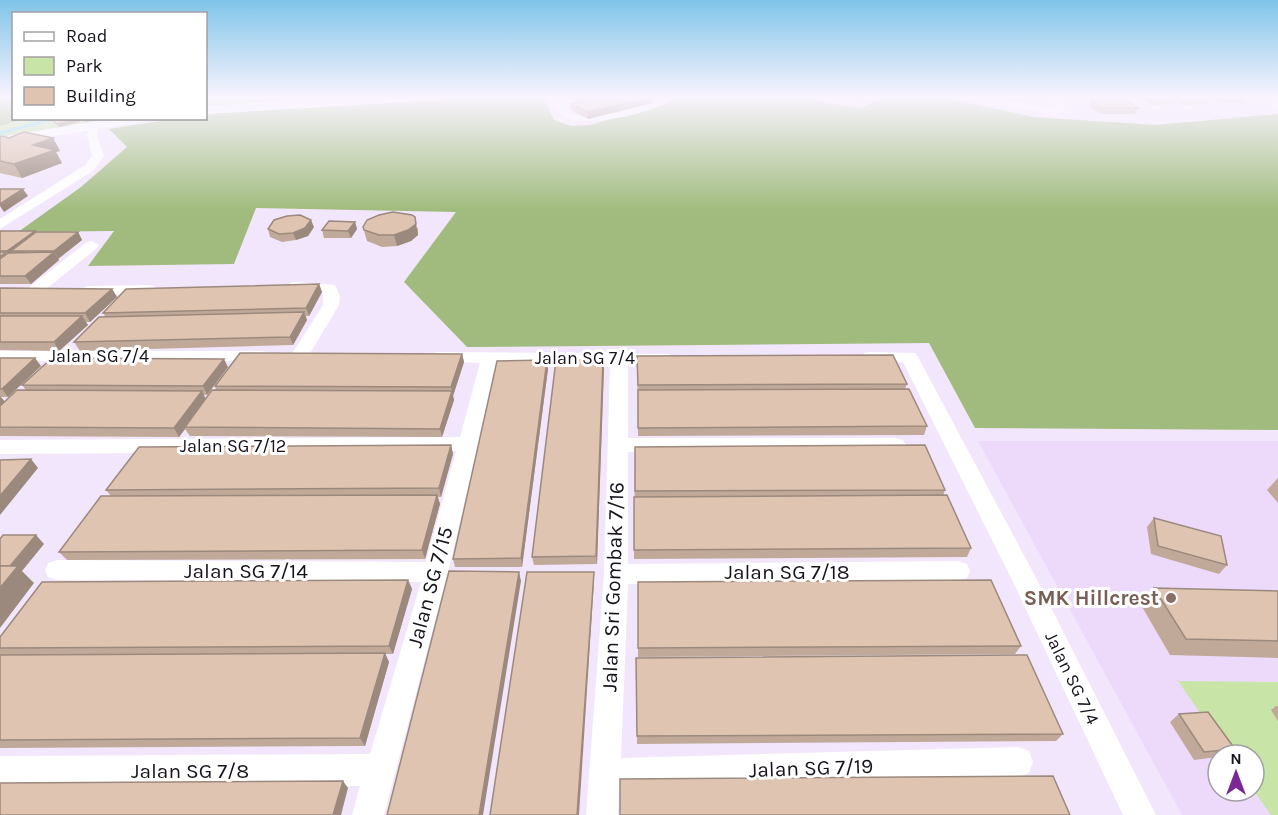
<svg xmlns="http://www.w3.org/2000/svg" width="1278" height="815" font-family="Karla,sans-serif">
  <rect width="100%" height="100%" fill="#f2e6fc"/>
  <path fill="#eddafb" fill-rule="evenodd" d="M978 441H1278V815H1182ZM1218 755H1254V791H1218Z"/>
  <g fill="#c9e4a7">
    <polygon points="206,97 337,97 206,107"/>
    <polygon points="25,119 116,119 0,137 0,126"/>
    <polygon points="1178,681 1278,682 1278,815 1271,815 1254,791 1254,755 1229,755"/>
  </g>
  <g fill="#a0bb7d">
    <polygon points="0,97 13,97 14,118 25,119 0,126"/>
    <polygon points="490,97 543,97 554,120 571,126 590,125 685,97 794,97 860,108 884,97 941,97 1034,117 1155,125 1278,114 1278,430 975,428 929,343 467,347 404,282 456,212 256,208 234,264 88,266 114,231 18,232 81,187 127,147 109,129 173,119 206,118 206,115 218,113"/>
  </g>
  <g fill="none" stroke-linecap="round" stroke-linejoin="round">
    <polyline stroke="#81ddeb" stroke-width="3" points="0,133 57,118"/>
    <g fill="#fff" fill-rule="evenodd">
      <path d="M553 97H563C565 102 568 110 572 113 586 126 656 97 677 97 659 112 585 129 564 117Z"/>
      <polygon points="823,97 861,97 846,103"/>
      <polygon points="969,97 989,97 1053,109 1055,108 1050,99 1052,97 1066,97 1061,100 1066,110 1053,115"/>
      <polygon points="94,123 99,126 97,135 104,156 93,171 0,229 0,219 85,165 92,156 87,135 89,126"/>
      <polygon points="92,241 99,245 97,248 40,294 28,294 26,291 28,288 87,242"/>
      <polygon points="294,282 335,285 340,296 339,305 309,355 306,359 294,359 291,355 323,305 323,293 288,290 286,287 288,284"/>
      <polygon points="150,285 156,287 158,290 156,293 87,296 79,291 87,286"/>
      <polygon points="0,351 261,351 267,352 270,356 267,360 261,361 0,361"/>
      <polygon points="438,352 669,354 672,358 669,362 628,363 628,438 896,438 903,440 906,445 903,450 896,452 628,452 628,564 958,561 967,564 970,571 967,578 958,581 628,584 621,758 1018,747 1029,751 1033,762 1029,773 1018,777 619,789 618,815 586,815 604,574 610,363 498,363 448,572 384,815 352,815 360,786 0,788 0,756 370,754 421,582 57,580 48,577 45,570 48,563 57,560 426,562 456,451 0,454 0,440 460,437 480,363 432,361 429,357 432,353"/>
      <polygon points="870,352 915,353 918,357 1034,574 1156,815 1123,815 1014,584 903,362 864,361 861,357 864,353"/>
    </g>
    <g fill="#fff" fill-rule="evenodd">
      <polygon points="344,97 425,97 419,101 206,114 206,106"/>
      <polygon points="115,118 148,118 142,122 0,145 0,137"/>
    </g>
  </g>
  <g fill="#c0a999">
    <polygon points="568,97 652,97 652,103 588,119 571,110 571,104 578,103"/>
    <polygon points="1004,97 1038,97 1038,99 1013,101"/>
    <polygon points="1139,97 1208,97 1210,98 1207,104 1182,105 1176,101 1174,104 1153,105 1139,98"/>
    <polygon points="1213,97 1248,97 1245,103 1221,103 1212,99"/>
    <polygon points="1091,100 1138,108 1135,114 1101,114 1089,106"/>
    <polygon points="0,137 53,138 60,151 56,152 62,163 22,178 0,173"/>
    <polygon points="355,222 357,229 351,238 324,238 322,230"/>
    <polygon points="314,227 308,236 296,240 282,242 270,237 268,229"/>
    <polygon points="363,227 418,228 418,235 411,241 397,246 382,247 367,241"/>
    <polygon points="0,231 35,231 36,233 78,232 82,240 58,259 59,260 31,284 0,284"/>
    <polygon points="319,284 322,292 309,316 306,316 307,320 293,345 80,351 74,342 105,316 103,313"/>
    <polygon points="0,288 112,289 117,297 90,322 86,322 88,325 59,351 0,350"/>
    <polygon points="462,354 464,362 453,396 454,400 442,437 190,436 185,429 179,437 0,436 0,358 41,366 8,397 1,397 5,402 26,390 22,385 228,367 207,395 204,395 206,399 216,390 215,386"/>
    <polygon points="637,356 907,384 905,389 927,426 924,435 638,436"/>
    <polygon points="604,368 597,564 534,565 532,557"/>
    <polygon points="548,369 522,567 455,567 453,559"/>
    <polygon points="451,445 453,454 441,497 438,497 440,504 425,559 67,560 59,552 111,496 106,490"/>
    <polygon points="635,447 945,490 943,496 971,548 967,557 634,559"/>
    <polygon points="1278,478 1278,503 1267,490"/>
    <polygon points="1154,518 1227,565 1219,574 1151,554 1147,527"/>
    <polygon points="408,580 412,589 393,654 385,654 389,662 365,746 0,748 0,637"/>
    <polygon points="638,582 1021,646 1015,654 638,657"/>
    <polygon points="1154,588 1278,591 1278,658 1170,655 1141,605"/>
    <polygon points="636,658 1063,734 1056,741 637,744"/>
    <polygon points="1276,706 1278,706 1278,721 1271,710"/>
    <polygon points="1179,714 1235,749 1227,755 1218,755 1218,757 1194,760 1170,722"/>
  </g>
  <g fill="#9c897d">
    <polygon points="581,97 612,97 581,104"/>
    <polygon points="653,97 652,103 588,119 587,112"/>
    <polygon points="1014,97 1038,97 1038,99 1013,101"/>
    <polygon points="87,118 109,119 84,122 83,119"/>
    <polygon points="79,119 80,122 59,127 57,124"/>
    <polygon points="53,138 60,151 56,152 62,163 22,178 14,164 33,145"/>
    <polygon points="23,189 28,196 4,212 0,206 0,204"/>
    <polygon points="415,217 418,235 411,241 397,246 394,235"/>
    <polygon points="311,220 314,227 308,236 296,240 293,233"/>
    <polygon points="355,222 357,229 351,238 348,231"/>
    <polygon points="35,231 39,239 11,251 14,257 12,259 7,251"/>
    <polygon points="78,232 82,240 58,259 54,251"/>
    <polygon points="54,252 59,260 31,284 25,276"/>
    <polygon points="319,284 322,292 309,316 306,308"/>
    <polygon points="112,289 117,297 90,322 85,313"/>
    <polygon points="304,312 307,320 293,345 290,337"/>
    <polygon points="82,316 88,325 59,351 54,342"/>
    <polygon points="462,354 464,362 453,396 451,387"/>
    <polygon points="35,358 41,366 8,397 2,389"/>
    <polygon points="224,359 228,367 207,395 203,386"/>
    <polygon points="547,360 548,369 522,567 521,558"/>
    <polygon points="603,360 604,368 597,564 596,556"/>
    <polygon points="202,391 206,400 185,427 185,429 179,437 174,428"/>
    <polygon points="452,391 454,400 442,437 440,429"/>
    <polygon points="0,396 5,402 0,407"/>
    <polygon points="451,445 453,454 441,497 439,488"/>
    <polygon points="31,459 38,468 0,515 0,496"/>
    <polygon points="437,495 440,504 425,559 422,550"/>
    <polygon points="36,535 44,544 22,571 34,583 0,628 0,588 4,574"/>
    <polygon points="519,572 521,581 483,815 479,815"/>
    <polygon points="594,572 594,581 579,815 577,815"/>
    <polygon points="408,580 412,589 393,654 389,646"/>
    <polygon points="385,653 389,662 365,746 360,738"/>
    <polygon points="343,781 348,788 341,815 333,815"/>
  </g>
  <g fill="#dfc4b2" stroke="#9c897d" stroke-width="1.5">
    <polygon points="603,97 653,97 587,112 571,104"/>
    <polygon points="1152,97 1174,97 1177,98 1156,99"/>
    <polygon points="1182,97 1208,97 1210,98 1185,99"/>
    <polygon points="1091,100 1125,100 1138,108 1103,108"/>
    <polygon points="61,118 78,118 79,119 57,124 52,120"/>
    <polygon points="24,132 53,138 33,145 55,150 14,164 0,161 0,137 2,136 9,138"/>
    <polygon points="0,189 23,189 0,204"/>
    <polygon points="393,212 412,215 415,217 416,224 408,230 394,235 379,235 364,230 363,227 367,220 379,215"/>
    <polygon points="300,215 311,220 305,228 293,233 279,234 268,229 274,220 287,216"/>
    <polygon points="329,221 355,222 348,231 322,230"/>
    <polygon points="0,231 35,231 7,251 0,251"/>
    <polygon points="36,232 78,232 54,251 11,251"/>
    <polygon points="0,252 6,252 0,257"/>
    <polygon points="54,252 25,276 0,276 0,259 8,253"/>
    <polygon points="319,284 306,308 103,313 126,289"/>
    <polygon points="0,288 112,289 85,313 0,313"/>
    <polygon points="304,312 290,337 74,342 99,317"/>
    <polygon points="0,316 82,316 54,342 0,342"/>
    <polygon points="240,353 462,354 451,387 215,386"/>
    <polygon points="893,355 907,384 638,385 637,356"/>
    <polygon points="0,358 35,358 2,389 0,389"/>
    <polygon points="52,358 224,359 203,386 22,385"/>
    <polygon points="547,360 521,558 453,559 497,361"/>
    <polygon points="556,360 603,360 596,556 532,557"/>
    <polygon points="909,389 927,426 638,428 638,390"/>
    <polygon points="17,390 202,391 174,428 0,427 0,406"/>
    <polygon points="212,390 452,391 440,429 185,427"/>
    <polygon points="451,445 439,488 106,490 139,447"/>
    <polygon points="925,445 945,490 635,491 635,447"/>
    <polygon points="31,459 0,496 0,460"/>
    <polygon points="437,495 422,550 59,552 101,496"/>
    <polygon points="947,495 971,548 634,550 634,497"/>
    <polygon points="1154,518 1221,536 1227,565 1158,546"/>
    <polygon points="3,535 36,535 10,566 0,566 0,539"/>
    <polygon points="0,566 18,566 0,588"/>
    <polygon points="449,571 519,572 479,815 387,815"/>
    <polygon points="527,572 594,572 577,815 490,815"/>
    <polygon points="408,580 389,646 0,648 0,637 42,582"/>
    <polygon points="991,580 1021,646 638,648 638,582"/>
    <polygon points="1154,588 1278,591 1278,641 1186,639"/>
    <polygon points="385,653 360,738 0,740 0,655"/>
    <polygon points="1027,655 1063,734 637,736 636,658"/>
    <polygon points="1208,712 1235,749 1204,752 1179,714"/>
    <polygon points="1053,776 1070,815 620,815 620,779"/>
    <polygon points="343,781 333,815 0,815 0,783"/>
  </g>
  <linearGradient id="sky" x2="0" y2="1"><stop stop-color="#7fc4e9"/><stop offset="0.46" stop-color="#f9f4fe"/><stop offset="1" stop-color="#f9f4fe" stop-opacity="0"/></linearGradient>
  <rect width="1278" height="211" fill="url(#sky)"/>
  <circle fill="#8d6e63" stroke="#fff" stroke-width="2" cx="1171" cy="598" r="6"/>
  <g text-anchor="middle" stroke-width="6" stroke-linejoin="round" paint-order="stroke">
    <g font-size="18" fill="#17121b" stroke="#fff">
      <text x="99" y="362">Jalan SG 7/4</text>
      <text x="585" y="364">Jalan SG 7/4</text>
      <text x="233" y="452">Jalan SG 7/12</text>
      <text transform="translate(1072 678) rotate(64)" y="6">Jalan SG 7/4</text>
    </g>
    <g font-size="21" fill="#17121b" stroke="#fff">
      <text x="246" y="578">Jalan SG 7/14</text>
      <text x="787" y="579">Jalan SG 7/18</text>
      <text transform="translate(430 587) rotate(-75)" y="7">Jalan SG 7/15</text>
      <text transform="translate(613 587) rotate(-88)" y="7">Jalan Sri Gombak 7/16</text>
      <text transform="translate(811 768) rotate(-2)" y="7">Jalan SG 7/19</text>
      <text x="190" y="778">Jalan SG 7/8</text>
    </g>
    <g font-size="21" font-weight="bold" fill="#785e54" stroke="#fff" text-anchor="end">
      <text x="1159" y="605">SMK Hillcrest</text>
    </g>
  </g>
  <rect x="12" y="12" width="195" height="108" fill="#ffffff" stroke="#a2a0a4" stroke-width="1.5"/>
  <rect x="24" y="32" width="30" height="9" fill="#ffffff" stroke="#a2a0a4" stroke-width="1.5"/>
  <text x="66" y="42" font-size="18" fill="#17121b">Road</text>
  <rect x="24" y="57" width="30" height="18" fill="#c9e4a7" stroke="#a2a0a4" stroke-width="1.5"/>
  <text x="66" y="72" font-size="18" fill="#17121b">Park</text>
  <rect x="24" y="87" width="30" height="18" fill="#dfc4b2" stroke="#a2a0a4" stroke-width="1.5"/>
  <text x="66" y="102" font-size="18" fill="#17121b">Building</text>
  <g transform="translate(1236 773)"><circle r="28" fill="#ffffff" stroke="#a2a0a4" stroke-width="1.5"/>
  <path d="M0-4.5L10 22L0 15L-10 22Z" fill="#7d2796"/>
  <text y="-9" font-size="16" font-weight="bold" text-anchor="middle" fill="#17121b">N</text>
  </g>
</svg>
